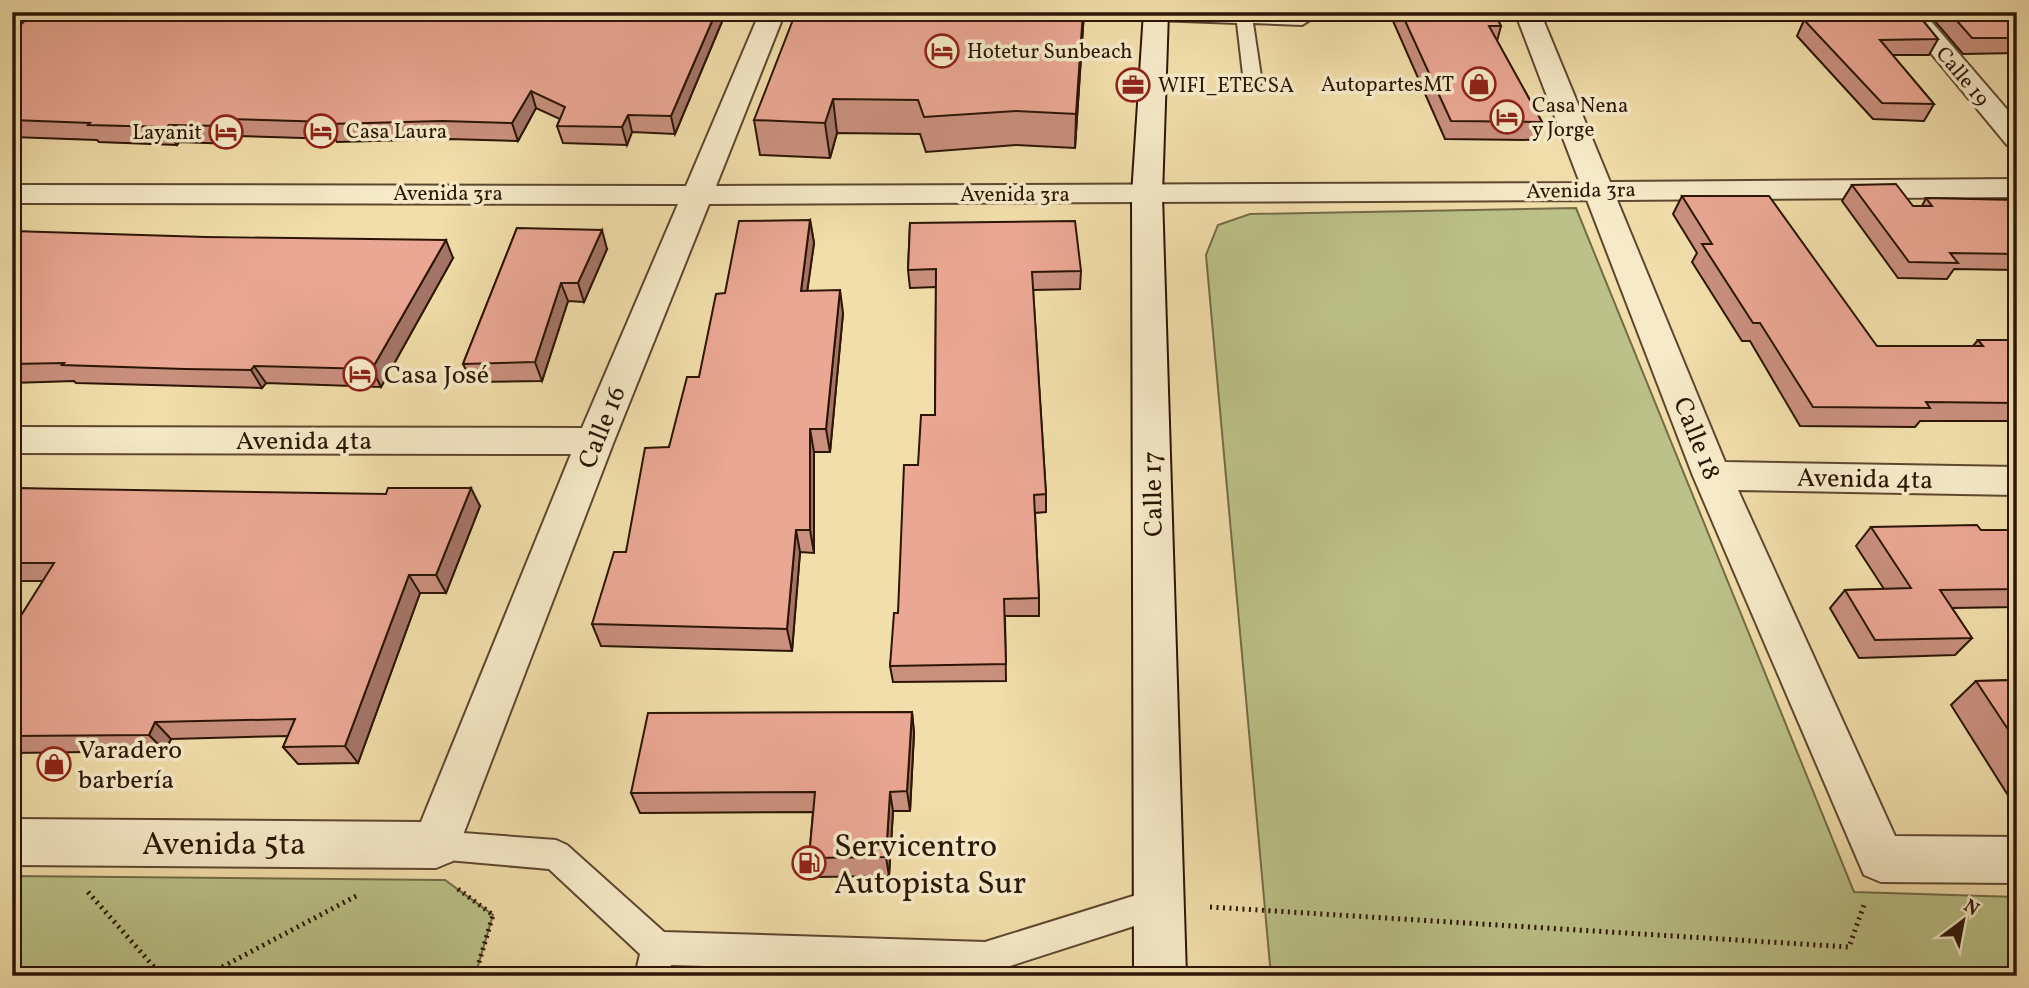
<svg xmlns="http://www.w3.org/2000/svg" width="2029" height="988" font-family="Vollkorn,serif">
  <rect width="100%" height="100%" fill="#f1deaa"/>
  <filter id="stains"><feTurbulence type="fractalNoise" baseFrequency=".00286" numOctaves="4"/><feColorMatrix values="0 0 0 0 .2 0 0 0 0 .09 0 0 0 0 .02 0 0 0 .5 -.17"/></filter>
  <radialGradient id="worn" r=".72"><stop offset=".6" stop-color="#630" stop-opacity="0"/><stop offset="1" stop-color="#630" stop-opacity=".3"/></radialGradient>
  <g fill="#bbc188" stroke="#746b47" stroke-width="2">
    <polygon points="1576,208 1854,892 2017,897 2017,976 1271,976 1206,255 1218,225 1250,214"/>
    <polygon points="12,876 445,880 493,915 475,976 12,976"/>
  </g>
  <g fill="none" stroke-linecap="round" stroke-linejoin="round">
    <defs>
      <g id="lane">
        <polygon points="1150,12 1302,15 1310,20 1302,25 1253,23 1262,83 1253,88 1244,83 1237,23 1156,20 1150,18"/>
        <polygon points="436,831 556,840 567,845 664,932 985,942 1159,888 1170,892 1175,903 1170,914 1159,918 985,974 671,965 669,976 635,976 640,954 549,869 436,859 425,855 421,845 425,835"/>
      </g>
      <g id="street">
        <polygon points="12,12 31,12 21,23 12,25"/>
        <polygon points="760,12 785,12 716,186 1580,183 1515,12 1540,12 1610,182 2017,179 2017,197 1617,200 1725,462 2017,467 2017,495 1738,490 1895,836 2017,837 2017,883 1881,882 1864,875 1693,476 1587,200 709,204 614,441 453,861 436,868 12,865 12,819 421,822 571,454 12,453 12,427 582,428 678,204 12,203 12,185 686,186"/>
        <polygon points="1897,12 1923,12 2017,121 2017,147 2007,145"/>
      </g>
      <polygon id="secondary" points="1144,12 1168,12 1162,195 1186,976 1134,976 1132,195"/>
    </defs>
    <use href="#lane" stroke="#5d472f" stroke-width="4"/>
    <use href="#street" stroke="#5d472f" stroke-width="4"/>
    <use href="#secondary" stroke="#2c1506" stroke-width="4"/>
    <g stroke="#2c1506" stroke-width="5" stroke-dasharray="2 4.5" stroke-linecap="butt">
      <polyline points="458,889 493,915 475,976"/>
      <polyline points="88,892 162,976"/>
      <polyline points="1210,907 1849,947 1865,902"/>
      <polyline points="205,976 358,895"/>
    </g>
    <use href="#lane" fill="#f6eac8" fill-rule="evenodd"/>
    <use href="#street" fill="#f6eac8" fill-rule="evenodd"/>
    <use href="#secondary" fill="#f6eac8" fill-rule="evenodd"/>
  </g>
  <g fill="#c9907e" stroke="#2c1506" stroke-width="2">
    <polygon points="726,12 675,134 632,132 627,145 563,143 557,126 560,119 536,108 518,141 449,139 337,142 335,139 239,136 233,144 179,142 177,145 99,142 97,140 12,137 12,33"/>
    <polygon points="1084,12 1075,148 1016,145 926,152 920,134 837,133 830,158 760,155 754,120"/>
    <polygon points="1389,12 1494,12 1501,26 1497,41 1542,122 1536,140 1445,139"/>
    <polygon points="1809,12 1916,12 1938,39 1929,55 1892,55 1934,104 1924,121 1873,119 1797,36 1804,20 1816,20"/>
    <polygon points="1927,12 2017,12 2017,53 1963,54"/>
    <polygon points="1852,185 1913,206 1922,206 1926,198 2017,200 2017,270 1954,269 1947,279 1898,278 1842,201"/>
    <polygon points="1682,196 1877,346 1973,346 1978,340 2017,340 2017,428 2012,421 1920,421 1915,427 1800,426 1750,341 1742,341 1692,262 1697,253 1673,214"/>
    <polygon points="810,220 814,243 807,291 843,313 830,452 814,452 814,553 800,552 792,651 601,646 592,624 626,552 669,447 699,377"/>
    <polygon points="910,223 1081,271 1080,289 1033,290 1046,494 1046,512 1035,513 1039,598 1039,616 1005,616 1006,681 893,682 890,666 898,613 935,415 936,287 910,288 908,270"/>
    <polygon points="517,228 607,249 584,302 568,301 542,381 472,382 463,364"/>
    <polygon points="12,231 453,258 381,387 266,383 262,388 76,383 74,381 12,383"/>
    <polygon points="12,488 480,506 446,593 420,593 358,763 298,764 283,747 288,736 171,739 165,751 12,753 12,630 43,581 12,581"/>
    <polygon points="1871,527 1981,530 2017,530 2017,607 1952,608 1972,638 1955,655 1859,658 1830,608 1845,590 1884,589 1856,546"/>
    <polygon points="2017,680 2017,808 2016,808 1951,705 1976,681"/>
    <polygon points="912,712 914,733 910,811 893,811 889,876 814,877 809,858 813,812 640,813 631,793"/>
  </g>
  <g fill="#a47567" stroke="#2c1506" stroke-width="2">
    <polygon points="716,12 726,12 675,134 671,116"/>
    <polygon points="1083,12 1084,12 1075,148 1076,114"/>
    <polygon points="531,91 536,108 518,141 512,123"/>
    <polygon points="833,99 837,133 830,158 825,123"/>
    <polygon points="628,115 632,132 627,145 622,127"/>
    <polygon points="230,119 239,136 233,144 223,126"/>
    <polygon points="169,125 179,142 177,145 167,127"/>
    <polygon points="810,220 814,243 804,314 801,291"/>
    <polygon points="602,230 607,249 584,302 578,283"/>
    <polygon points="446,240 453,258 381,387 372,369"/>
    <polygon points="561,283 568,301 542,381 535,362"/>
    <polygon points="840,290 843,313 830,452 826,429"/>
    <polygon points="254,366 266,383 262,388 251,370"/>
    <polygon points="810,429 814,452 814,553 810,530"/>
    <polygon points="471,488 480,506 446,593 436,575"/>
    <polygon points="796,530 800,552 792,651 787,629"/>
    <polygon points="409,575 420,593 358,763 345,746"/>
    <polygon points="912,712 914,733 910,811 907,791"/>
    <polygon points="155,722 171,739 165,751 149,735"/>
    <polygon points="890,792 893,811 889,876 886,857"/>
  </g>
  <g fill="#eaa793" stroke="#2c1506" stroke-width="2">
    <polygon points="34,12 716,12 671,116 628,115 622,127 557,126 565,107 531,91 512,123 442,121 329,124 330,122 230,119 223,126 169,125 167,127 88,125 90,123 12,120 12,33"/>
    <polygon points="796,12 1083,12 1076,114 1016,111 924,117 918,100 833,99 825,123 754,120"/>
    <polygon points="1401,12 1494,12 1501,26 1489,26 1542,122 1451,121"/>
    <polygon points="1832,12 1916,12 1938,39 1880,40 1934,104 1882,103 1804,20 1839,19"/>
    <polygon points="1949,12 2017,12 2017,38 1972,38"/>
    <polygon points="1896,184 1913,206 1932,206 1926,198 2017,200 2017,254 1950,253 1958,263 1909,262 1852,185"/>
    <polygon points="1682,196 1769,196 1877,346 1983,346 1978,340 2017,340 2017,403 1926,402 1930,408 1813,407 1760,323 1753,323 1702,244 1712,244"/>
    <polygon points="810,220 801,291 840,290 826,429 810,429 810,530 796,530 787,629 592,624 614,552 626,552 645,448 669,447 687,377 699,377 716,294 725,293 739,221"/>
    <polygon points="1075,221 1081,271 1032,272 1046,494 1034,495 1039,598 1004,599 1006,664 890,666 894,613 898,613 904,465 918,465 921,415 935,415 936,269 908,270 910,223"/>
    <polygon points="517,228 602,230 578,283 561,283 535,362 463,364"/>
    <polygon points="12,231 206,237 446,240 372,369 254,366 251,370 185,369 62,365 64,363 12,364"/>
    <polygon points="12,488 386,494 388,488 471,488 436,575 409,575 345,746 283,747 295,719 155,722 149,735 12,736 12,630 54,563 12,563"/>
    <polygon points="1977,525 1981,530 2017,530 2017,589 1940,590 1972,638 1875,640 1845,590 1911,588 1871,527"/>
    <polygon points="2017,680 2017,743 1976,681"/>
    <polygon points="912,712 907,791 890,792 886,857 809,858 815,792 631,793 648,713"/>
  </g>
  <defs>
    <symbol id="hotel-ring" viewBox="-11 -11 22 22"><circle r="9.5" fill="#f6eac8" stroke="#8f2418" stroke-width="1.5"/><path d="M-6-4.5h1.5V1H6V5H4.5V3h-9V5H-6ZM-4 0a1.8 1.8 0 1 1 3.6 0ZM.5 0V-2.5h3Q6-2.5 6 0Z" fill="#8f2418"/></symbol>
    <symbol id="shop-ring" viewBox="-11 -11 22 22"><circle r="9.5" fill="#f6eac8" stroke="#8f2418" stroke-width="1.5"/><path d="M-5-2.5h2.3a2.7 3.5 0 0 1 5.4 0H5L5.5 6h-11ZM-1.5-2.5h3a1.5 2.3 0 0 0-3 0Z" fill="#8f2418"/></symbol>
    <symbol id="office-ring" viewBox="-11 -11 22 22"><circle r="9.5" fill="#f6eac8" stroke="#8f2418" stroke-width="1.5"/><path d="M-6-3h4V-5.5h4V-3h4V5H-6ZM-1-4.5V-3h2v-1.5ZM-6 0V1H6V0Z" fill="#8f2418"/></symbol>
    <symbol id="fuel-ring" viewBox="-11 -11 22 22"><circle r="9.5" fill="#f6eac8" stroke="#8f2418" stroke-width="1.5"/><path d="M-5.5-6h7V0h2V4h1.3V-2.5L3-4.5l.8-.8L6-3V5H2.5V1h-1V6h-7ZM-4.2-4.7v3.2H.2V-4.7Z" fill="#8f2418"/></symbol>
  </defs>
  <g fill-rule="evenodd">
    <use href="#hotel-ring" x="923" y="32" width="38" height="38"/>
    <use href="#shop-ring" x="1460" y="65" width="38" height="38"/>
    <use href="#office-ring" x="1114" y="66" width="38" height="38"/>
    <use href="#hotel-ring" x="1488" y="98" width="38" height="38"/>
    <use href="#hotel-ring" x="302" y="112" width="38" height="38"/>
    <use href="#hotel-ring" x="207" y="113" width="38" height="38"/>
    <use href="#hotel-ring" x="341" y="355" width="38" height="38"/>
    <use href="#shop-ring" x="35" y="745" width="38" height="38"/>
    <use href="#fuel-ring" x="790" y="844" width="38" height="38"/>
  </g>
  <g text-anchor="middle" stroke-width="7" stroke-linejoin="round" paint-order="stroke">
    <g font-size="21" fill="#2c1506" stroke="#f6eac8" text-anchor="start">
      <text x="967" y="58">Hotetur Sunbeach</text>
      <text x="1454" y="91" text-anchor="end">AutopartesMT</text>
      <text x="1158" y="92">WIFI_ETECSA</text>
      <text x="1532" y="112">Casa Nena<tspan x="1532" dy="24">y Jorge</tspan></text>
      <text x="346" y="138">Casa Laura</text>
      <text x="202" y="139" text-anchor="end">Layanit</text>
    </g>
    <g font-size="21" fill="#2c1506" stroke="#f6eac8">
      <text transform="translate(1963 76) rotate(50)" y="7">Calle 19</text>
      <text transform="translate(1581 190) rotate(-1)" y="7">Avenida 3ra</text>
      <text x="448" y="200">Avenida 3ra</text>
      <text x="1015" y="201">Avenida 3ra</text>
    </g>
    <g font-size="26" fill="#2c1506" stroke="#f6eac8" text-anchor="start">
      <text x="384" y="383">Casa José</text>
      <text x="78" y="758">Varadero<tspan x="78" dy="30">barbería</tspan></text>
    </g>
    <g font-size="26" fill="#2c1506" stroke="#f6eac8">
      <text transform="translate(601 427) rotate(-68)" y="9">Calle 16</text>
      <text transform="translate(1698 438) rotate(68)" y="9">Calle 18</text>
      <text x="304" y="449">Avenida 4ta</text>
      <text transform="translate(1865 478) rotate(1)" y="9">Avenida 4ta</text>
      <text transform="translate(1152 494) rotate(-91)" y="9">Calle 17</text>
    </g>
    <g font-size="32" fill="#2c1506" stroke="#f6eac8">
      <text x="224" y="854">Avenida 5ta</text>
    </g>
    <g font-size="32" fill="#2c1506" stroke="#f6eac8" text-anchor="start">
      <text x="834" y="856">Servicentro<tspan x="834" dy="37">Autopista Sur</tspan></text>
    </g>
  </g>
  <rect width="2029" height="988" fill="none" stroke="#f1deaa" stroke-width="42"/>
  <rect x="14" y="14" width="2001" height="960" fill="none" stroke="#2c1506" stroke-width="3.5"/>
  <rect x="21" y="21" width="1987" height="946" fill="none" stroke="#2c1506" stroke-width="2"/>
  <g transform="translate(1963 921) rotate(32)" stroke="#f6eac8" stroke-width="5" paint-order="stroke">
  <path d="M0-5L12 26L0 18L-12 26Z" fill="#2c1506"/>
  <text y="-10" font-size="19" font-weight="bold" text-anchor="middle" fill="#2c1506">N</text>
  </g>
  <rect width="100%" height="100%" filter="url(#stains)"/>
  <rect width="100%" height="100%" fill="url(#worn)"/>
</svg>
